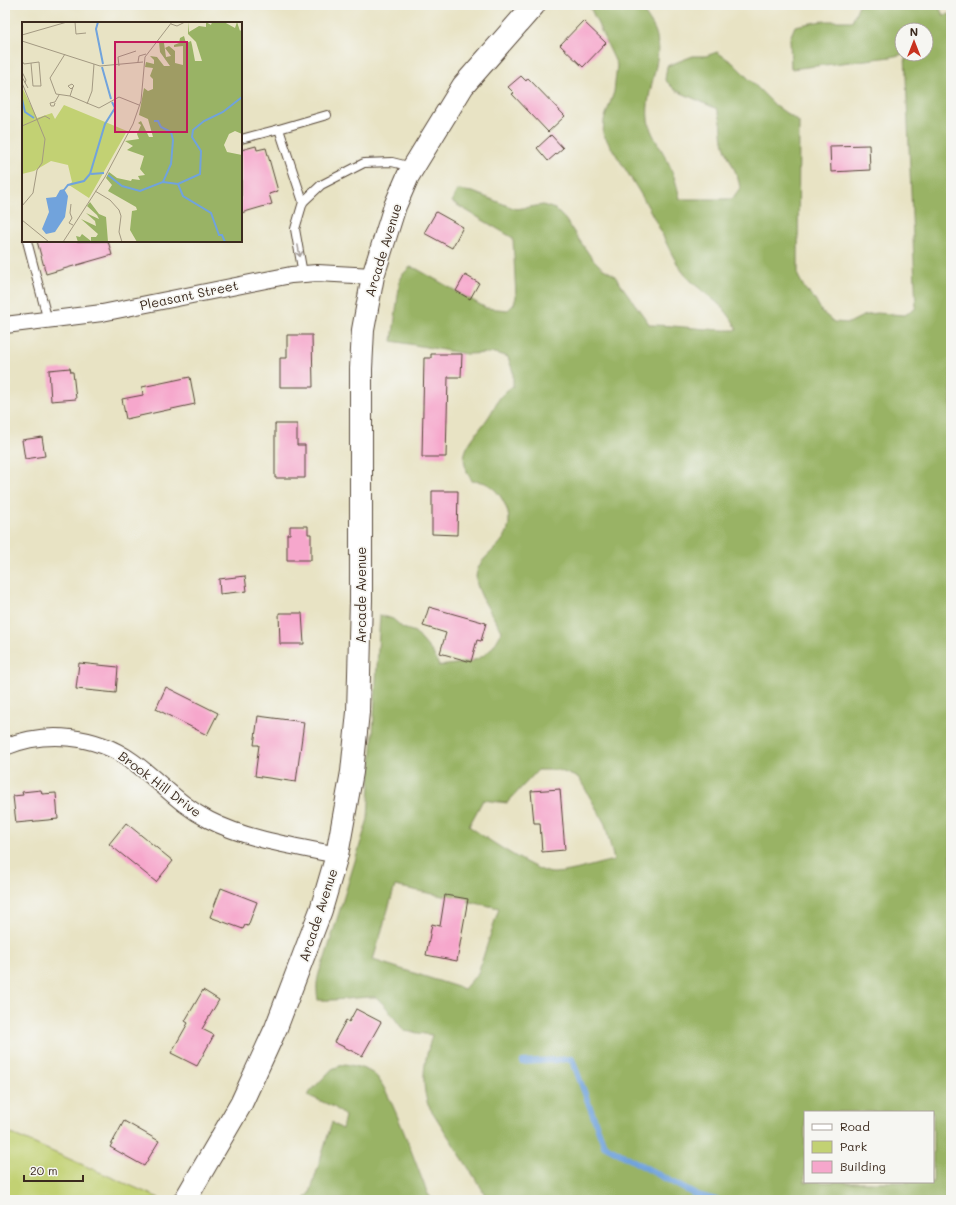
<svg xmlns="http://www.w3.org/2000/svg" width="956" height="1205" font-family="Mali,sans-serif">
  <rect width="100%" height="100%" fill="#f6f6f2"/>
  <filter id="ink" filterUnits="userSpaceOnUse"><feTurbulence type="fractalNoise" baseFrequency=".025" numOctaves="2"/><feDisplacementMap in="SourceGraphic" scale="8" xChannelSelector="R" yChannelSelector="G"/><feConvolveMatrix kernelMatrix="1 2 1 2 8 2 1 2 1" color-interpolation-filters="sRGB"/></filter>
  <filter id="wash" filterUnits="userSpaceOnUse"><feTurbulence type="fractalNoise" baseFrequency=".012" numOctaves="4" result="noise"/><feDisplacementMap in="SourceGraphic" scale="16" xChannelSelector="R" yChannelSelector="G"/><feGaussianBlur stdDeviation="0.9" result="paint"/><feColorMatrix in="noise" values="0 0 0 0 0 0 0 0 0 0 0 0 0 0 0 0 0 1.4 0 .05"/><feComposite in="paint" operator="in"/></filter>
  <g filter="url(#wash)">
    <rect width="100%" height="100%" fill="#e8e3c4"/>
    <polygon fill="#c2d173" stroke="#7e7e48" points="5,1131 159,1198 158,1200 5,1200"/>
    <g fill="#99b365" stroke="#6a6e42" fill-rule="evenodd">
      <path d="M589 5H640C645 16 655 25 657 37 662 65 645 91 648 119 650 134 660 146 666 158 673 171 677 185 680 199H732L740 188C738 173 730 162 725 148 720 134 724 124 717 109L675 90 665 80 667 66 693 56H706L717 52 733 63 776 106 799 122 798 276 805 289 815 299 822 312 834 322 849 323 863 316 876 313 905 315 916 308 905 54H926V30H902L903 54 891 57 791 69 790 38 795 26 822 21H852L859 5H938L943 15 951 14V1200H487L482 1189 428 1105C420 1079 425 1060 432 1035L404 1031 386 1007 376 997C356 997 338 1001 318 1000 315 982 318 974 325 958L368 819 380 615 393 619 403 628 415 632 433 653 439 666C470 662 488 663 502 631 494 618 477 593 476 579 476 558 498 551 506 534 515 517 502 492 487 484 483 481 476 482 472 481 455 454 469 444 485 422 497 406 495 398 513 386V372L508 357 495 353 466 354 392 341 400 280 403 274 410 267 417 269 486 308 508 310 514 304 516 297 513 238 452 202 457 190 473 192 516 209 543 205 555 209 565 219 591 257 602 268 614 275 650 325C679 325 708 331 737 330 726 302 700 294 682 271 671 255 664 237 655 220 640 190 620 162 603 134L604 120 614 92 617 65ZM538 770H558L579 778 605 824 614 860C595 864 574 872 554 873 541 875 482 836 469 826L483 800 507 803ZM395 886 499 908 478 973 464 989 373 960ZM805 1112H933V1182H805Z"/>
      <path d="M345 1064C355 1066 365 1068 374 1074 389 1085 418 1171 428 1194L433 1200H304L310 1193 332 1122 342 1129 345 1116 334 1107 307 1095 332 1069Z"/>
    </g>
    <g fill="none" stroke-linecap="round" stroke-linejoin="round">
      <polyline stroke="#71a3dc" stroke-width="6" points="523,1062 572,1059 604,1145 694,1194 716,1200"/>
    </g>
    <g id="blocks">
      <g fill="#f6a7cc">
        <polygon points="583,21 606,43 583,67 560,45"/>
        <polygon points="521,76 526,81 528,78 565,116 548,132 512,94 514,93 508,87"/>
        <polygon points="551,135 563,148 548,161 537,148"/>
        <polygon points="869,145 870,170 831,172 830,146"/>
        <polygon points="256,146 257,150 266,148 278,191 269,194 272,204 241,213 241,150"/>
        <polygon points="436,212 463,227 452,248 424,233"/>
        <polygon points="37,241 108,241 112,255 46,274"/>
        <polygon points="465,275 479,283 470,299 456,291"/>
        <polygon points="287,335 312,335 313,387 280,387 280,358 287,358"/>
        <polygon points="431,354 462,354 461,377 448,377 446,457 422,457 424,358 431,358"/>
        <polygon points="70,368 71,372 73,372 76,399 51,401 49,370"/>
        <polygon points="190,377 195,404 126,419 122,399 143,395 142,387"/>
        <polygon points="275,424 297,424 297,445 305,445 305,478 275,478"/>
        <polygon points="42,437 45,456 25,459 22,440"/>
        <polygon points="432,491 458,491 457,535 432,534"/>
        <polygon points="290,526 308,526 308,534 311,534 311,560 287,560 287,534 290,534"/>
        <polygon points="245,576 247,591 220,594 219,579"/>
        <polygon points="429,607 486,623 481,641 477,640 471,662 440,653 446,633 423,626"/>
        <polygon points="279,613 302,613 304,644 280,644"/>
        <polygon points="79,663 118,667 116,693 76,689"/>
        <polygon points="166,687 218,713 207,735 156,709"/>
        <polygon points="258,716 304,722 296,782 255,776 259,745 254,745"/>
        <polygon points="560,789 565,850 542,852 540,823 534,823 531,791"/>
        <polygon points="41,790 42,794 56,793 58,819 16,823 13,796 23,795 22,792"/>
        <polygon points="126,823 173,861 156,882 109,844"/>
        <polygon points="221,888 257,902 248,926 245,925 243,929 210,917"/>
        <polygon points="445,895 468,899 457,961 426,955 432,924 440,926"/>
        <polygon points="203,990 219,1000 202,1029 214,1035 197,1066 171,1053 188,1023 185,1021"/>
        <polygon points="356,1009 381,1022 362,1056 334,1042 346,1020 349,1022"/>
        <polygon points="124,1121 159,1141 144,1166 110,1147"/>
      </g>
    </g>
  </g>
  <g filter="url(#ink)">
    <use href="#blocks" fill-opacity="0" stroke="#554637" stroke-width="1"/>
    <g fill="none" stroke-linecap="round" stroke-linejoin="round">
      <defs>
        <g id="service">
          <polyline points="241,139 279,129"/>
          <polyline points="303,202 279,129 327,115"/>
          <polyline points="27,241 48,321"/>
          <polyline points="303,274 295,229 303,202 321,185 364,163 392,162 412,167"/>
        </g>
        <g id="minor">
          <polyline points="5,325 102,313 291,275 317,273 373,276"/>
          <path d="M5 747C46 730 96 735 132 761 159 780 178 804 209 820 248 840 294 846 337 855"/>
        </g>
        <polyline id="secondary" points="185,1200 241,1104 276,1028 321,910 337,855 352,772 358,712 361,600 361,369 363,330 373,276 395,206 408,176 463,86 534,5"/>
      </defs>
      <use href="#service" stroke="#554637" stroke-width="10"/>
      <use href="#minor" stroke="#554637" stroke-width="18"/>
      <use href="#secondary" stroke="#554637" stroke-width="24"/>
      <use href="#service" stroke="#fff" stroke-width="8"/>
      <use href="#minor" stroke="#fff" stroke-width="16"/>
      <use href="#secondary" stroke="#fff" stroke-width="22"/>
    </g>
    <defs><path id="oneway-shaft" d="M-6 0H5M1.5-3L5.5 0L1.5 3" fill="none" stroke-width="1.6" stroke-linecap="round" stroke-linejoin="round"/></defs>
    <use stroke="#a79f9a" href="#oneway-shaft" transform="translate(299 251) rotate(79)"/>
  </g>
  <g text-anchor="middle" stroke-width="3.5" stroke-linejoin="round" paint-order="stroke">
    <g font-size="13" fill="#3b2a1e" stroke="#f6f6f2">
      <text transform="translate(383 250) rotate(-73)" y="5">Arcade Avenue</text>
      <text transform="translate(189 295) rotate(-12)" y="5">Pleasant Street</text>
      <text transform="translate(361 595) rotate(-90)" y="5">Arcade Avenue</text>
      <text transform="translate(160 784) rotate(37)" y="5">Brook Hill Drive</text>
      <text transform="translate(318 915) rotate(-72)" y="5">Arcade Avenue</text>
    </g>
  </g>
  <g transform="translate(22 22)">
    <rect width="220" height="220" fill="#e8e3c4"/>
    <path d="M0 65 15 96 30 91 33 97 42 83 105 109 67 176 47 163 50 160 46 143 29 139 12 149 0 152Z" fill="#c2d173"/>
    <path d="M166 0 167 10 177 4 184 5V0L189 3 190 0H202L213 6 215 0 218 9 220 7V112L213 109 207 112 202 123 205 130 220 133V220H115L108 208 110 189 115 188 114 185 86 169 90 163 84 156 87 150 95 156 109 159 110 157 118 158 116 154 123 153 118 147 122 134 105 128 111 124 103 119 117 117 115 112 119 103 116 101 119 99 127 115H131L126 97 117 93 122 66 126 69 131 67V57L128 54 131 46 123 45 124 40 132 42V38L128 34 135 35 142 44H148L138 30 137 20 140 19 142 21 144 35 149 34 143 26 147 24 153 29V41L161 43V24L152 25V23L157 21 158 16 162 14 164 21 169 19 170 23 173 39H180L174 20 166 12ZM68 180 77 192 84 195 86 220H56L54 214 58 215 60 212 69 219V215H74L76 212 59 197 74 204 73 199 64 191 77 197 75 193 65 184Z" fill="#99b365"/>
    <path d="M42 167 46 174 43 195 33 210 24 212 20 207 27 190 24 176 34 175 38 168Z" fill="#71a3dc"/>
    <path fill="none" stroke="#71a3dc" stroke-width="2" d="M76 0 74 7 81 42M80 45 89 77M0 77 3 90 12 96M69 152 82 151M86 153 100 164 118 169 141 160 149 142 151 118 149 110 139 105 136 99H132M141 160 156 162 178 152 179 129 170 115 171 108 182 99 201 90 220 75M156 162 161 174 189 191 197 213H200L203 220M42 168 46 163 62 159 68 152 83 102 93 86 90 80"/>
    <path fill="none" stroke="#a39982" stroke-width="1" d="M53 0 54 12 64 11M149 2 155 4 163 0M0 13 45 0M0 19 78 44 121 40M43 32 28 56 34 72 48 74 77 86 97 75 117 83M0 39 2 42 17 40 19 64H11L9 41M116 40 117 34 124 32M97 44 96 35 114 29M0 50 4 58 3 61M0 55 6 66M0 61 23 117 20 141 15 148 11 171 0 184M48 74 51 65 52 64 50 62 46 64 49 67 51 65M33 81 32 84H29L28 81 33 80 37 73M65 82 70 69 72 42M0 104 23 94 28 97M73 169 88 178 97 188 99 194 97 210 100 220M49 182 48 191 50 196 47 201 51 203M0 198 27 220M41 220 83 155 111 102 119 79 123 35 150 0"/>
    <path fill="#c2185b" fill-opacity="0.15" stroke="#c2185b" stroke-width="2" d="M93 20H165V110H93Z"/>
    <rect width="220" height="220" fill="none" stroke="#3b2a1e" stroke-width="2"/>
  </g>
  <rect width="956" height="1205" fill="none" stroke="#f6f6f2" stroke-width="20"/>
  <rect x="804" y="1111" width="130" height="72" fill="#f6f6f2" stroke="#aba49d"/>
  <rect x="812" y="1124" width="20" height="6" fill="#ffffff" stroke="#aba49d"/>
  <text x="840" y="1131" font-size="12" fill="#3b2a1e">Road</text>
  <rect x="812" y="1141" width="20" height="12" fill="#c2d173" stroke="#aba49d"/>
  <text x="840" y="1151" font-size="12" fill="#3b2a1e">Park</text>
  <rect x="812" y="1161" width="20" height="12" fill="#f6a7cc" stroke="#aba49d"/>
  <text x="840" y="1171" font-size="12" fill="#3b2a1e">Building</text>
  <g transform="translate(914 42)"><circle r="19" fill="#f6f6f2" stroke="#aba49d"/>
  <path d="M0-3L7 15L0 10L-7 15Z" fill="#c8321e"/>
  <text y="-6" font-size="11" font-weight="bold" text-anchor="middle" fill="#3b2a1e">N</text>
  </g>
  <path d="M24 1175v6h59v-6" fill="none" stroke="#3b2a1e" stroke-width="2"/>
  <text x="30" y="1175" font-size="12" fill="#3b2a1e" stroke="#f6f6f2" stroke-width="3" paint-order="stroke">20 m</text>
</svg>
